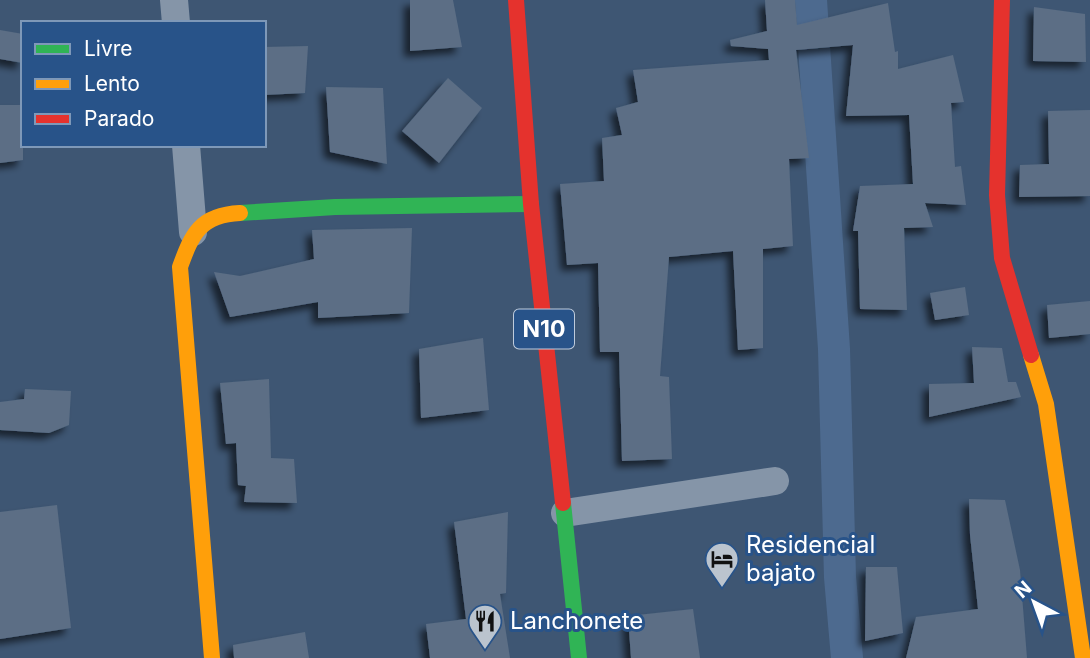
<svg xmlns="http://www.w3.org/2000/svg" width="1090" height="658" font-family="Inter,sans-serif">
  <defs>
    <filter id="shadow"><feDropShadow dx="-6" dy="6" stdDeviation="3.5" flood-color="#0009"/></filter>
  </defs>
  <rect width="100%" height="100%" fill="#3e5673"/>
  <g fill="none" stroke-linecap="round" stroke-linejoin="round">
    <polyline stroke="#4d6a8f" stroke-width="32" points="811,0 834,349 840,577 847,658"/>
  </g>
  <g fill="#5b6e85" filter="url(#shadow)">
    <polygon points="410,0 453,0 462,47 410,51"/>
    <polygon points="765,0 795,0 797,25 888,3 895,52 898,51 898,69 953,55 964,102 951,103 955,167 961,166 966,205 925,203 933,227 904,228 907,310 860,309 858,231 853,231 860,186 913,184 909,115 846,116 853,45 796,50 809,158 789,159 793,246 763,249 763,348 738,350 733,251 669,257 660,376 669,377 672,459 622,461 619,352 600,352 598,263 567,265 560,184 604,181 602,138 622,135 616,108 638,102 633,70 769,60 768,49 731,46 730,40 767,31"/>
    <polygon points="1034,7 1085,14 1086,62 1033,61"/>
    <polygon points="0,30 23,34 23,63 0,59"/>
    <polygon points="308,46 305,93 264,95 264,47"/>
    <polygon points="448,78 482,108 439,163 402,131"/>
    <polygon points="326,87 383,88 387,164 330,152"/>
    <polygon points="0,105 23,105 23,160 0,163"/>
    <polygon points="1090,110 1090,196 1019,197 1020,165 1049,164 1048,111"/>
    <polygon points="412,228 409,313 318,318 318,302 230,317 214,272 240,276 314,259 312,230"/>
    <polygon points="965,287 969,315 935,320 930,293"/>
    <polygon points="1090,301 1090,334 1049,338 1047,305"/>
    <polygon points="483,338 489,410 421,418 419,349"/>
    <polygon points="972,347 1002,348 1008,382 1016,382 1021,397 929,417 929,384 974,383"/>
    <polygon points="269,379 271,458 294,459 297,503 244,502 246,486 238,485 236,443 226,444 220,383"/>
    <polygon points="25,389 71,391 69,425 49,433 0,430 0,402 24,399"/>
    <polygon points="969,499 1005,500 1020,570 1027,658 906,658 916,617 978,609 970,535"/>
    <polygon points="57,505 71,628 0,639 0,512"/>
    <polygon points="508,512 506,593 500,594 510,658 430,658 426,624 466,619 454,522"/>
    <polygon points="866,567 897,567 903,633 865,641"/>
    <polygon points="693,609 700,658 631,658 628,616"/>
    <polygon points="305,632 309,658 234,658 233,645"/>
  </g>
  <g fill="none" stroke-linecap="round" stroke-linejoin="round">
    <g stroke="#8595a8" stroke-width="28">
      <polyline points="174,0 176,23"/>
      <polyline points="186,145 193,232"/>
      <polyline points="565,513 775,481"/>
    </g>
    <g stroke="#30b455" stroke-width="16">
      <polyline points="240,213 335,207 531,204"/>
      <polyline points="563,503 579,658"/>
    </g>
    <g stroke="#ff9f0a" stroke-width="16">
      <polyline points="1031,355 1046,404 1083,658"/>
      <path d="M212 658 180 267C192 234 200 215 240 213"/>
    </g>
    <g stroke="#e5322d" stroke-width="16">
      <polyline points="516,0 531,204 563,503"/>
      <polyline points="1002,0 997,195 1002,258 1031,355"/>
    </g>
  </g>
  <defs>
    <symbol id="hotel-pin" viewBox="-11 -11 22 30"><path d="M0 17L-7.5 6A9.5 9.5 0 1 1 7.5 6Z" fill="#bbc4ce" stroke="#285389"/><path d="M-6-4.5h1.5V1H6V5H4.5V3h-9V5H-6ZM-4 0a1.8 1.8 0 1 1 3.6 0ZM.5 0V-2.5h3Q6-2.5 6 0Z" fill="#111"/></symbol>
    <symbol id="restaurant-pin" viewBox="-11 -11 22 30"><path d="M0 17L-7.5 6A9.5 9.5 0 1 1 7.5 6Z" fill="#bbc4ce" stroke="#285389"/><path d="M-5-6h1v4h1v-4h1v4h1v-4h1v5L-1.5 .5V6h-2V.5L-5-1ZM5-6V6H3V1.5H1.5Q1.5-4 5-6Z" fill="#111"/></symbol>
  </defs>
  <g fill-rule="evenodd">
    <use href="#hotel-pin" x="703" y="540" width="38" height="52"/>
    <use href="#restaurant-pin" x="466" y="602" width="38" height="52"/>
  </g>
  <g text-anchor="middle" stroke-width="6" stroke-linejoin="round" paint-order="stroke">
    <rect fill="#285389" stroke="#becbdc" stroke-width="2" x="514" y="309.5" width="60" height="39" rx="5"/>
    <g font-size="23" font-weight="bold" fill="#fff">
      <text x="544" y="337">N10</text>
    </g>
    <g font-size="24" fill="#fff" stroke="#285389" text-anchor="start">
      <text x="746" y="553">Residencial<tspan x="746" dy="28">bajato</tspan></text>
      <text x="510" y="629">Lanchonete</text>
    </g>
  </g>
  <rect x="21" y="21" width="245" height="126" fill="#285389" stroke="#7e98b8" stroke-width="2"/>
  <rect x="35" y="44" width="35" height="10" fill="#30b455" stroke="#7e98b8" stroke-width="2"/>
  <text x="84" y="56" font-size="21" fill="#ffffff">Livre</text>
  <rect x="35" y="79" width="35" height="10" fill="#ff9f0a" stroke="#7e98b8" stroke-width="2"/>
  <text x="84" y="91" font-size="21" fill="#ffffff">Lento</text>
  <rect x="35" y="114" width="35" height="10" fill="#e5322d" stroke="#7e98b8" stroke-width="2"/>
  <text x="84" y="126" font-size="21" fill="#ffffff">Parado</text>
  <g transform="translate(1034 602) rotate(319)" stroke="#285389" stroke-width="5" paint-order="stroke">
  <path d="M0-5L12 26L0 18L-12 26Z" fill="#ffffff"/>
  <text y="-10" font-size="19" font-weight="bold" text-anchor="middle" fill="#ffffff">N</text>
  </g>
</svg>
